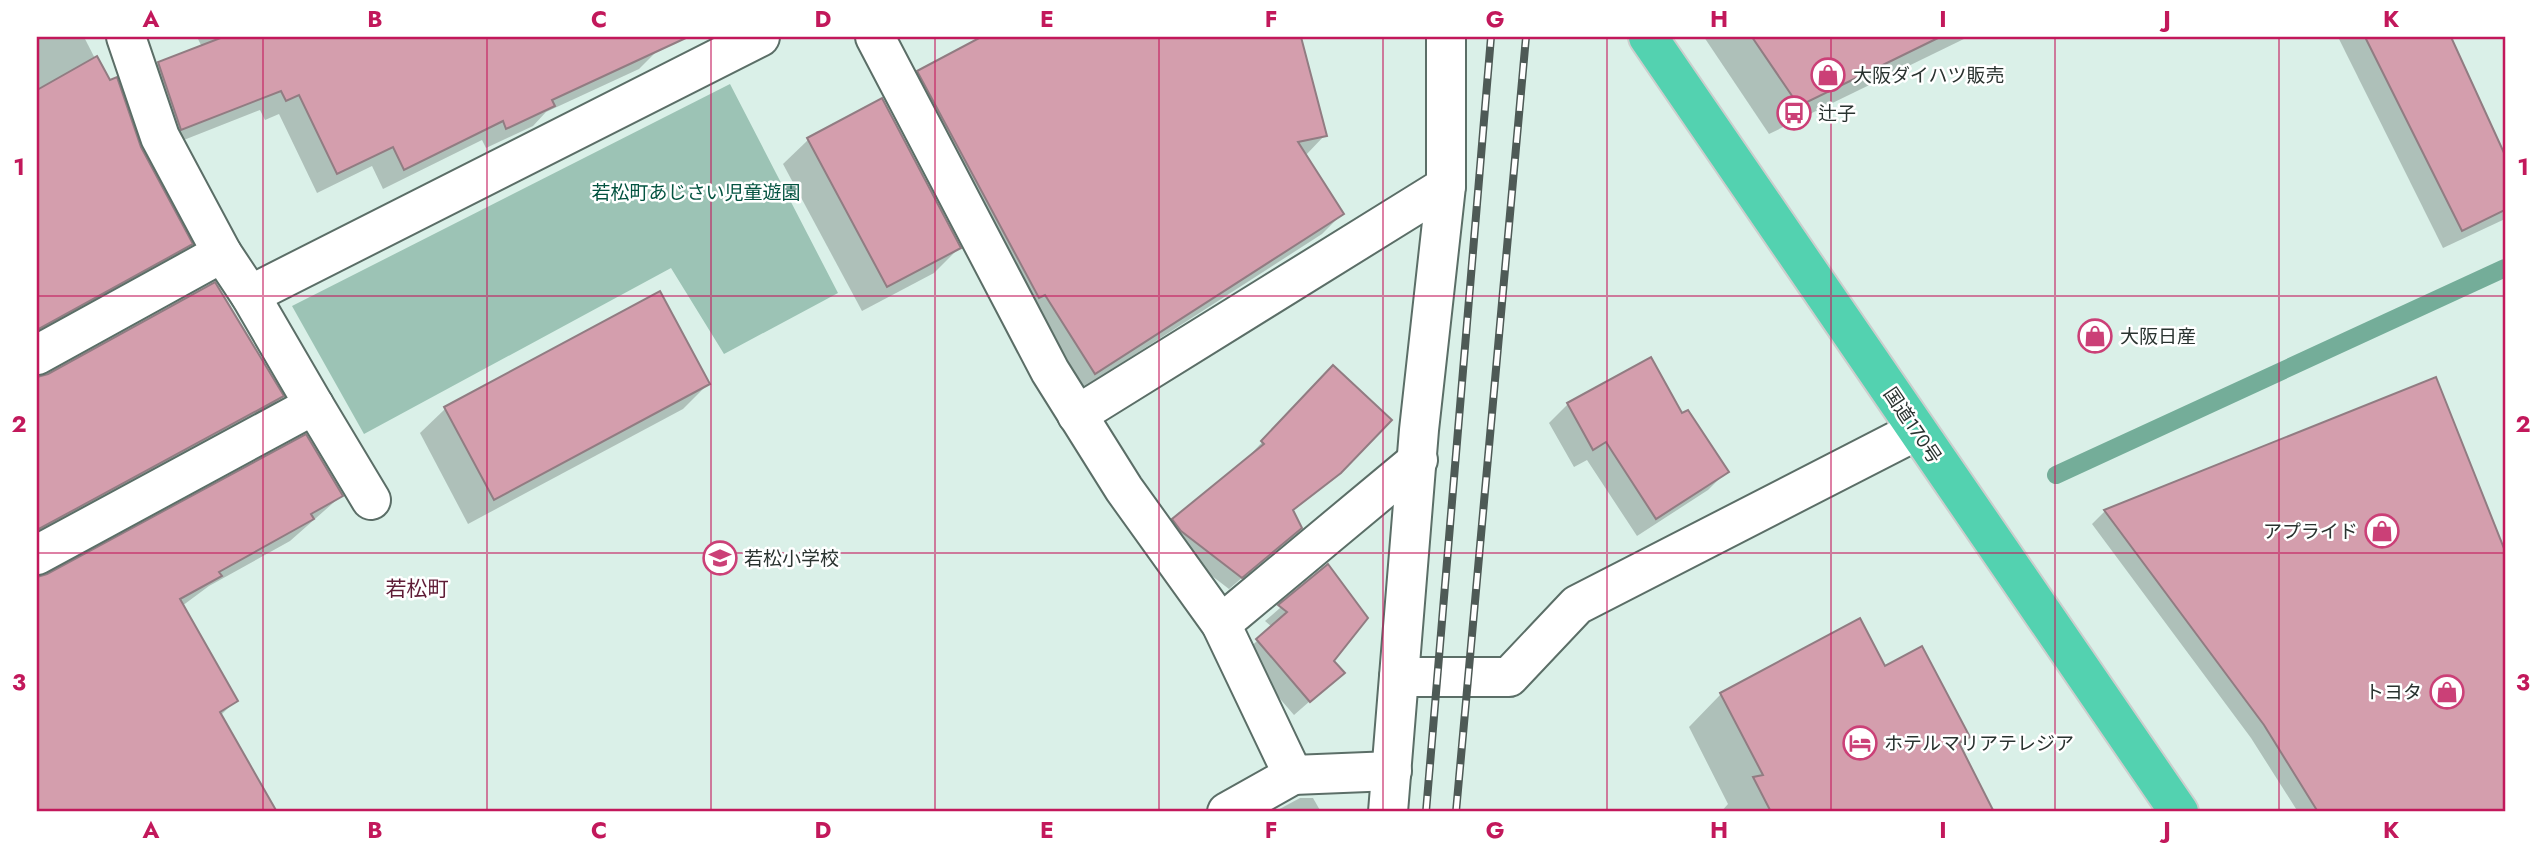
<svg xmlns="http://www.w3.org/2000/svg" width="2542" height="849" font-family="Jost,'Noto Sans JP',sans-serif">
  <rect width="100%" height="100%" fill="#daf0e8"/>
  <polygon fill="#9cc3b5" points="730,84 838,293 724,354 671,268 364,434 292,306"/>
  <g fill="#0003">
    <polygon points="37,37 84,37 190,244 168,266 37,339"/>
    <polygon points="197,37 670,37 656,44 659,49 639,69 546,112 533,126 486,148 482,140 383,189 372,166 317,193 279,114 265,120 260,110 161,149 138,83 158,63 202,47"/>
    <polygon points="984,37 1233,37 1237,46 1259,37 1299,37 1325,135 1305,156 1342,214 1322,234 1075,393 899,92 918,72"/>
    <polygon points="1704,37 1968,37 1769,134"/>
    <polygon points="2338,37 2449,37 2505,159 2505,219 2443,248"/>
    <polygon points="808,140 959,248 934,273 862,311 783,164"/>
    <polygon points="48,376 282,396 260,418 37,539 37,378"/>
    <polygon points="1321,380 1340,472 1292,512 1300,528 1229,589 1169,543 1161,532 1251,457 1250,455"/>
    <polygon points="2435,380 2505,556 2505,812 2298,812 2251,738 2092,524 2105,511"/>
    <polygon points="708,384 683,409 468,524 420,433 445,409"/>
    <polygon points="1568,404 1682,416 1726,472 1708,490 1637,536 1587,460 1574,467 1549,423"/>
    <polygon points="341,496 290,541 209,586 182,606 236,700 220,716 275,812 37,812 37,579"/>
    <polygon points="1328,566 1332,661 1342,673 1294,715 1242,655 1272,627 1265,621"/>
    <polygon points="1884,668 1967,737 1958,746 1992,812 1721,812 1728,804 1689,727 1721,694"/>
    <polygon points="1300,798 1313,798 1321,812 1274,812"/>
  </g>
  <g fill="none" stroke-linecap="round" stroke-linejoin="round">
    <polyline stroke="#74ad99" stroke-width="18" points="2056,475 2505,268"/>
  </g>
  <g fill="#d49ead" stroke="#917c82" stroke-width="2">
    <polygon points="223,37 688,37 552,100 555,106 506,129 503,121 404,170 393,147 337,174 299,95 286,101 281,91 181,130 158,62"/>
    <polygon points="981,37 1301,37 1327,136 1298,142 1344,214 1095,374 1045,295 1039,298 917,71"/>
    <polygon points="1752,37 1940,37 1799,106"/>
    <polygon points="2365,37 2451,37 2505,155 2505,210 2462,231"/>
    <polygon points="97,56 110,80 117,77 141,147 193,244 37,330 37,90"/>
    <polygon points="882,98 961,248 887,287 807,138"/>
    <polygon points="215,282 284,396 37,530 37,377 48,374"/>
    <polygon points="660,291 710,384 494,500 444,407"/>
    <polygon points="1651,357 1682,413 1688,410 1729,472 1656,519 1606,442 1593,450 1567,403"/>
    <polygon points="1333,365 1392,420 1341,473 1293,510 1302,528 1242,578 1181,531 1172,519 1264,444 1261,441"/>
    <polygon points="2436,377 2505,551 2505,812 2318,812 2264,725 2104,510"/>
    <polygon points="306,434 343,496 311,514 314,519 219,572 222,576 180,599 238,701 220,712 277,812 37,812 37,577 47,574"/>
    <polygon points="1328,564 1368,618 1334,661 1345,673 1310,702 1256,639 1287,612 1278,605"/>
    <polygon points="1860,618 1885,666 1922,646 1970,737 1959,743 1994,812 1771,812 1753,777 1763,775 1720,693"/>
  </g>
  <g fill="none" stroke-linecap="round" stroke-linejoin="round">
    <defs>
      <g id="minor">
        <polyline points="875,37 1050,371 1124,489 1221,624 1293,775 1227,812"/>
        <polyline points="250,295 760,37"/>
        <polyline points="37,355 222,253"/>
        <polyline points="314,405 371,500"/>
        <polyline points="1077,415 1446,186"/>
        <polyline points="37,555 314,405 250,295 222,253 160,137 126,37"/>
        <polyline points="1221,624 1418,460"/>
        <polyline points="1399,677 1509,677 1577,605 1916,431"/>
        <polyline points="1293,775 1392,771"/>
        <polyline points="1388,812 1419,430 1446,186 1446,37"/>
      </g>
      <polyline id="trunk" points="1648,37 2179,812"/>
    </defs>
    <use href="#minor" stroke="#5b6e67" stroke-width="42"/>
    <use href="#trunk" stroke="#cccecd" stroke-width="42"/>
    <use href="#minor" stroke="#fff" stroke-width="38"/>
    <use href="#trunk" stroke="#53d2b0" stroke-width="38"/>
    <defs>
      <g id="rail">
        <polyline points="1426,812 1491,37"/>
        <polyline points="1456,812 1526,37"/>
      </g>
    </defs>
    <use href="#rail" stroke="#4e5a56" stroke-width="8"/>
    <use href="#rail" stroke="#fff" stroke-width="5" stroke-dasharray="16" stroke-linecap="butt"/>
  </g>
  <path fill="none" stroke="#c2185b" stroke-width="2" stroke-opacity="0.55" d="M263 37V812M487 37V812M711 37V812M935 37V812M1159 37V812M1383 37V812M1607 37V812M1831 37V812M2055 37V812M2279 37V812M37 296H2505M37 553H2505"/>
  <defs>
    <symbol id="shop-ring" viewBox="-11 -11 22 22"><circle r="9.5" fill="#fff" stroke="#cb4077" stroke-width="1.5"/><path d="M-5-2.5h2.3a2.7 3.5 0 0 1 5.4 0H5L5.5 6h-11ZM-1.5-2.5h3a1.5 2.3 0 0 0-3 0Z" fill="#cb4077"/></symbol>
    <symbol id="bus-ring" viewBox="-11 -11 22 22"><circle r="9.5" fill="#fff" stroke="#cb4077" stroke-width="1.5"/><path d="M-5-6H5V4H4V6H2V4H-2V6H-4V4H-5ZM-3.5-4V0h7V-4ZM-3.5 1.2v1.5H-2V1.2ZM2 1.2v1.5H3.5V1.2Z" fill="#cb4077"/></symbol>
    <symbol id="school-ring" viewBox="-11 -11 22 22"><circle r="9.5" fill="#fff" stroke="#cb4077" stroke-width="1.5"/><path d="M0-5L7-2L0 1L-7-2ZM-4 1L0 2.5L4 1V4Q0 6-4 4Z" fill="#cb4077"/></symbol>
    <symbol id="hotel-ring" viewBox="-11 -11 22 22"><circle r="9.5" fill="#fff" stroke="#cb4077" stroke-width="1.5"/><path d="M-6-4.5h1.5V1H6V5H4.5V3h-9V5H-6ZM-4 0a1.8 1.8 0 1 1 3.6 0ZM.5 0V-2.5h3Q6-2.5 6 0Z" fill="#cb4077"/></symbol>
  </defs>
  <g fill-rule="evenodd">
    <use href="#shop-ring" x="1809" y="56" width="38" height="38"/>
    <use href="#bus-ring" x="1775" y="94" width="38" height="38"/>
    <use href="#shop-ring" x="2076" y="317" width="38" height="38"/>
    <use href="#shop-ring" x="2363" y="512" width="38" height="38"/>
    <use href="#school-ring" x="701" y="539" width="38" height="38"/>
    <use href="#shop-ring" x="2428" y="673" width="38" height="38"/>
    <use href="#hotel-ring" x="1841" y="724" width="38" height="38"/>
  </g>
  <g text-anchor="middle" stroke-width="5" stroke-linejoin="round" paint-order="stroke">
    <g font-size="19" fill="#2a3330" stroke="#fff" text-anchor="start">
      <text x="1853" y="82">大阪ダイハツ販売</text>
      <text x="1818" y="120">辻子</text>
      <text x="2120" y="343">大阪日産</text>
      <text x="2358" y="538" text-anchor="end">アプライド</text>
      <text x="744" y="565">若松小学校</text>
      <text x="2422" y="699" text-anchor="end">トヨタ</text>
      <text x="1884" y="750">ホテルマリアテレジア</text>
    </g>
    <g font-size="19" fill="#035340" stroke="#fff">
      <text x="696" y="199">若松町あじさい児童遊園</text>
    </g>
    <g font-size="19" fill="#2a3330" stroke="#fff">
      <text transform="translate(1913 425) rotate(56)" y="7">国道170号</text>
    </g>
    <g font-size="21" fill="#5f1c36" stroke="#fff">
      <text x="417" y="596">若松町</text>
    </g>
  </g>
  <rect width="2542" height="849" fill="none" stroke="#ffffff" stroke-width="77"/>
  <rect x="38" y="38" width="2466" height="772" fill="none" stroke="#c2185b" stroke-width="2.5"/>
  <g font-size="23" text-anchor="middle" font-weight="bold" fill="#c2185b">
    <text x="151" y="27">A</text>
    <text x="375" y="27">B</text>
    <text x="599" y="27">C</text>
    <text x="823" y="27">D</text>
    <text x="1047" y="27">E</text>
    <text x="1271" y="27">F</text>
    <text x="1495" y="27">G</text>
    <text x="1719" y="27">H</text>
    <text x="1943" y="27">I</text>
    <text x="2167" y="27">J</text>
    <text x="2391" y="27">K</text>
    <text x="19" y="175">1</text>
    <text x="2523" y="175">1</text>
    <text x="19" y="432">2</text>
    <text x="2523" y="432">2</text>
    <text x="19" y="690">3</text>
    <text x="2523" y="690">3</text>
    <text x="151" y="838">A</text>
    <text x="375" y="838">B</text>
    <text x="599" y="838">C</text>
    <text x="823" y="838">D</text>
    <text x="1047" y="838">E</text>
    <text x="1271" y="838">F</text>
    <text x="1495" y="838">G</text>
    <text x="1719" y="838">H</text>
    <text x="1943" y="838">I</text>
    <text x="2167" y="838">J</text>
    <text x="2391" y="838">K</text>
  </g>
</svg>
